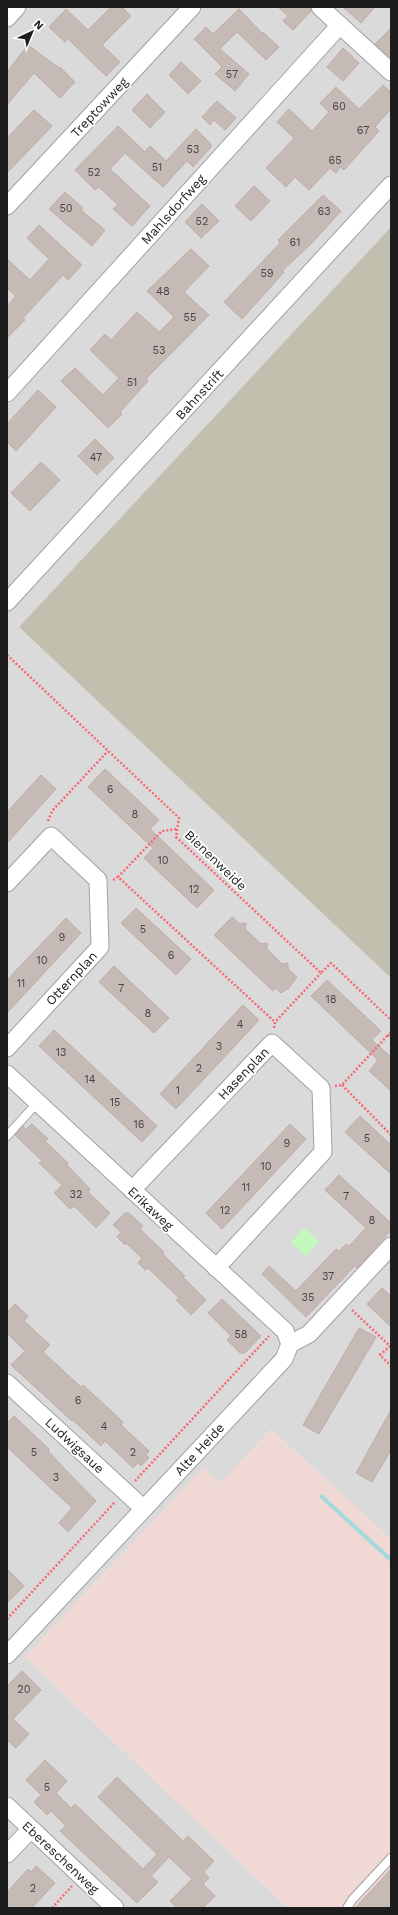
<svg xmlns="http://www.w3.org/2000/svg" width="398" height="1915" font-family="'Work Sans',sans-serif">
  <rect width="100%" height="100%" fill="#eee8e3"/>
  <polygon fill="#dbdada" points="7,7 391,7 391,227 19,627 391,978 391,1539 271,1429 221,1483 203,1468 25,1657 288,1908 7,1908"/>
  <polygon fill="#f0d8d5" points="271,1429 391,1539 391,1908 288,1908 25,1657 203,1468 221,1483"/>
  <polygon fill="#c3bfae" points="391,227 391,978 19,627"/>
  <polygon fill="#c4f9be" points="304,1228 319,1241 306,1256 291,1243"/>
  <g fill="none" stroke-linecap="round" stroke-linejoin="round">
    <polyline stroke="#a2dadc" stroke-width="4" points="321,1496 391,1560"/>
  </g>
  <g fill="#c6bab6" stroke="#c0aca5">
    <polygon points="111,7 122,7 131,16 102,45 120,62 106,76 68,39 65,42 49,27 66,9 88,30"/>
    <polygon points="278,7 310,7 311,11 293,30 283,21 288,16"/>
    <polygon points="343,7 375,7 361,23"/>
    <polygon points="239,9 262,33 263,32 279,47 266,60 237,32 220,49 249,74 235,91 215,74 222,67 194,39 206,27 213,34"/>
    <polygon points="391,28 391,58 375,44"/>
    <polygon points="28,45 59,68 60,67 75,82 60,98 34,73 7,105 7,72"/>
    <polygon points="343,48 359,63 343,81 327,67"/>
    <polygon points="181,62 201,81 188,94 169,75"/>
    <polygon points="383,85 391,92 391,109 375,127 379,131 344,170 340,167 336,173 330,168 309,190 295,177 286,187 266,168 294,138 277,122 289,109 312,131 329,112 320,103 336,87 359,109"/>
    <polygon points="147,94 165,112 150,128 132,110"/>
    <polygon points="217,101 236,118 225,130 214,120 210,125 202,117"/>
    <polygon points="34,110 52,126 7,173 7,138"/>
    <polygon points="118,126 145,152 150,146 166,161 196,129 211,144 211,147 193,167 187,161 163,187 125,153 110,169 150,206 132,226 113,209 118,205 99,187 95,190 75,170"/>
    <polygon points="254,186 270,201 251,221 235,206"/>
    <polygon points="65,192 83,208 81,210 105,230 92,246 49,209"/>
    <polygon points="323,195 341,211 312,243 282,271 284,272 242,319 224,302 280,243 278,240"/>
    <polygon points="202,204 219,221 201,238 185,222"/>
    <polygon points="39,225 82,265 68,280 63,275 23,318 25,320 7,338 7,306 16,296 7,288 7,259 30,280 49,259 27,238"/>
    <polygon points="191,249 209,266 184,292 209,315 146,379 148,381 120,412 122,414 108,428 61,381 75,368 103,395 119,378 90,350 105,334 111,340 137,312 159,332 174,317 147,291"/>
    <polygon points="38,390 56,407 16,451 7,442 7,424"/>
    <polygon points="95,439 114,458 97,475 78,456"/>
    <polygon points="41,462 60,480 30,511 11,493"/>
    <polygon points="105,769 159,820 150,829 214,890 197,908 144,858 153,848 88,787"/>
    <polygon points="41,775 56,789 7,843 7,812"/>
    <polygon points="136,908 191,959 176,975 121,923"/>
    <polygon points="232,917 240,924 246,923 245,929 261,944 267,943 267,949 282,964 288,963 288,969 297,977 289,988 281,993 276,988 273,991 214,935"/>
    <polygon points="66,918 81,933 7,1013 7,980"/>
    <polygon points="114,966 169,1018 154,1033 99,982"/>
    <polygon points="327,980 381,1031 372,1040 391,1057 391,1091 369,1071 378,1060 311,996"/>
    <polygon points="243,1005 259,1020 176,1109 160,1094"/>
    <polygon points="54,1030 157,1126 142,1142 39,1046"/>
    <polygon points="360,1116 391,1145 391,1174 345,1132"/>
    <polygon points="32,1124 48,1139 45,1141 68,1163 67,1165 90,1189 88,1192 110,1213 96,1228 74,1206 70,1209 54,1193 62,1185 39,1163 42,1161 15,1135 23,1126 26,1129"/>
    <polygon points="290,1124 306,1139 222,1229 206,1213"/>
    <polygon points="339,1175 391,1223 391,1230 357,1268 355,1266 306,1317 262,1274 269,1266 296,1291 336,1249 339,1251 346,1244 349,1246 366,1228 325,1190"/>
    <polygon points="125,1213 129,1213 143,1226 140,1229 164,1252 162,1253 185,1276 183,1277 206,1300 191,1315 176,1300 179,1298 148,1268 145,1270 138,1263 142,1258 126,1243 125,1245 117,1237 121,1232 113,1225"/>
    <polygon points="382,1288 391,1296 391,1327 367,1304"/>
    <polygon points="222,1299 261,1336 245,1353 240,1353 227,1340 231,1336 208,1313"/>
    <polygon points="15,1304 28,1316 24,1321 50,1345 43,1352 81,1387 83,1385 106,1406 123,1422 121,1425 149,1451 146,1455 149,1458 141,1466 138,1463 133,1468 105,1441 101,1446 73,1420 72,1421 11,1365 25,1351 7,1333 7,1312"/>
    <polygon points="359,1328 376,1337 319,1434 303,1425"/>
    <polygon points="391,1410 391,1450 372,1482 356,1473"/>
    <polygon points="14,1416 49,1449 48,1451 63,1467 96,1501 68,1532 59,1523 72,1508 7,1447 7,1423"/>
    <polygon points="7,1569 24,1586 7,1603"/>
    <polygon points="22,1671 41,1690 13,1719 29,1734 16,1748 7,1740 7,1686"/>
    <polygon points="45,1760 67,1781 56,1793 71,1808 75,1804 143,1869 157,1854 98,1797 117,1777 183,1841 188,1836 214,1861 204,1872 209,1878 203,1884 215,1896 203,1908 177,1908 170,1901 192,1879 169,1857 151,1876 158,1882 137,1903 60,1831 66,1826 51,1811 47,1815 34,1802 41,1795 26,1780"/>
    <polygon points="36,1866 55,1883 32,1908 7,1908 7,1892 28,1869 31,1872"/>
    <polygon points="391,1869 391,1908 355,1908"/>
  </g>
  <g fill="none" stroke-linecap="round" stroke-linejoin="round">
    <defs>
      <g id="lane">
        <polyline points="7,1136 38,1102"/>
        <polyline points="347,1908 352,1900 391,1858"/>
      </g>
      <g id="street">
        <polyline points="320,7 391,72"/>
        <polyline points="7,18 17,7"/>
        <polyline points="7,206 192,7"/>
        <polyline points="7,393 340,25"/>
        <polyline points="7,602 391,185"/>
        <polyline points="7,883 51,836 98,880 100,947 7,1048"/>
        <polyline points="7,1074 285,1331 290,1344"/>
        <polyline points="132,1190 272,1043 321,1088 323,1152 216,1268"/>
        <polyline points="7,1383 143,1508"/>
        <polyline points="7,1655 284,1359 290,1344 309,1334 391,1246"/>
        <polyline points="7,1806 115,1908"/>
        <polyline points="7,1854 31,1829"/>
      </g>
    </defs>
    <use href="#lane" stroke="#a1a1a1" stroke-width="10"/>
    <use href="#street" stroke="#a1a1a1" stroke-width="19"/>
    <g stroke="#fa6773" stroke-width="2.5" stroke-dasharray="2 2" stroke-linecap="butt">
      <polyline points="7,655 179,818 176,837 321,973 331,963 391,1020"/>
      <polyline points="48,821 52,811 108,751"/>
      <polyline points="118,877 162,831 177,829"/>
      <polyline points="113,880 118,877 275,1022"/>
      <polyline points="274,1028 275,1022 321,973"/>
      <polyline points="391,1032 388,1035 391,1037"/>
      <polyline points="342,1085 391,1135"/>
      <polyline points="335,1086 342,1085 388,1035"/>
      <polyline points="352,1310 390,1346 380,1355 391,1366"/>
      <polyline points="135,1481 269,1336"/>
      <polyline points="7,1619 115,1502"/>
      <polyline points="52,1908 72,1886"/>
    </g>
    <use href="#lane" stroke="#fff" stroke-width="8"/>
    <use href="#street" stroke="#fff" stroke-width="17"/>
  </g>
  <g text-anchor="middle" stroke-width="3.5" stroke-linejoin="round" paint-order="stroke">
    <g font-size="11" fill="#474443">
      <text x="232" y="78">57</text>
      <text x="339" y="110">60</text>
      <text x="363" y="134">67</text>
      <text x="193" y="153">53</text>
      <text x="335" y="164">65</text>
      <text x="157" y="171">51</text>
      <text x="94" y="176">52</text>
      <text x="66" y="212">50</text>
      <text x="324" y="215">63</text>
      <text x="202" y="225">52</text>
      <text x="295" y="246">61</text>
      <text x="267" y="277">59</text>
      <text x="163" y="295">48</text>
      <text x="190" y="321">55</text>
      <text x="159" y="354">53</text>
      <text x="132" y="386">51</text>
      <text x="96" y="461">47</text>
      <text x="110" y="793">6</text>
      <text x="135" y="818">8</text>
      <text x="163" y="864">10</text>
      <text x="194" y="893">12</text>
      <text x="143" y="933">5</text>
      <text x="62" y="941">9</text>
      <text x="171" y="959">6</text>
      <text x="42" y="964">10</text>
      <text x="21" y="987">11</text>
      <text x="121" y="992">7</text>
      <text x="331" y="1003">18</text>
      <text x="148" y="1017">8</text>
      <text x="240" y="1028">4</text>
      <text x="219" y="1050">3</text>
      <text x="61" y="1056">13</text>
      <text x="199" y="1072">2</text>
      <text x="90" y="1083">14</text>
      <text x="178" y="1094">1</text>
      <text x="115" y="1106">15</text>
      <text x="139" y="1128">16</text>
      <text x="367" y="1142">5</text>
      <text x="287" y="1147">9</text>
      <text x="266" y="1170">10</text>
      <text x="246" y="1191">11</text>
      <text x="76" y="1198">32</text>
      <text x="346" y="1200">7</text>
      <text x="225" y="1214">12</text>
      <text x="372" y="1224">8</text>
      <text x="328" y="1280">37</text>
      <text x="308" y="1301">35</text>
      <text x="241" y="1338">58</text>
      <text x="78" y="1404">6</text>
      <text x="104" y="1430">4</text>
      <text x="34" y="1456">5</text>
      <text x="133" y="1456">2</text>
      <text x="56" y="1481">3</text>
      <text x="24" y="1693">20</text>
      <text x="47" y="1791">5</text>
      <text x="33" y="1892">2</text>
    </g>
    <g font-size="13" fill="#1d1d1d" stroke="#fff">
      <text transform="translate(99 107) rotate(-47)" y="5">Treptowweg</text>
      <text transform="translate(173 209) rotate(-48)" y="5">Mahlsdorfweg</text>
      <text transform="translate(199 394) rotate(-47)" y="5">Bahnstrift</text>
      <text transform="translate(216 860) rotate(44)" y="5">Bienenweide</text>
      <text transform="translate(71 978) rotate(-47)" y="5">Otternplan</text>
      <text transform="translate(243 1073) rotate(-46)" y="5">Hasenplan</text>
      <text transform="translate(151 1208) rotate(43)" y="5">Erikaweg</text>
      <text transform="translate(75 1445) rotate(43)" y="5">Ludwigsaue</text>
      <text transform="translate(199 1449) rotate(-47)" y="5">Alte Heide</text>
      <text transform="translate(61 1857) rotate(43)" y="5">Ebereschenweg</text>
    </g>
  </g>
  <rect width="398" height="1915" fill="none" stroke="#1d1d1d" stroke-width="16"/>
  <g transform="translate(32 32) rotate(44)" stroke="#ffffff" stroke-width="3" paint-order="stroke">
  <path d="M0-3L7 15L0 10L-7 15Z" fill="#1d1d1d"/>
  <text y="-6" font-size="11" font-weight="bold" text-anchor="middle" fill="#1d1d1d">N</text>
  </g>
</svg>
